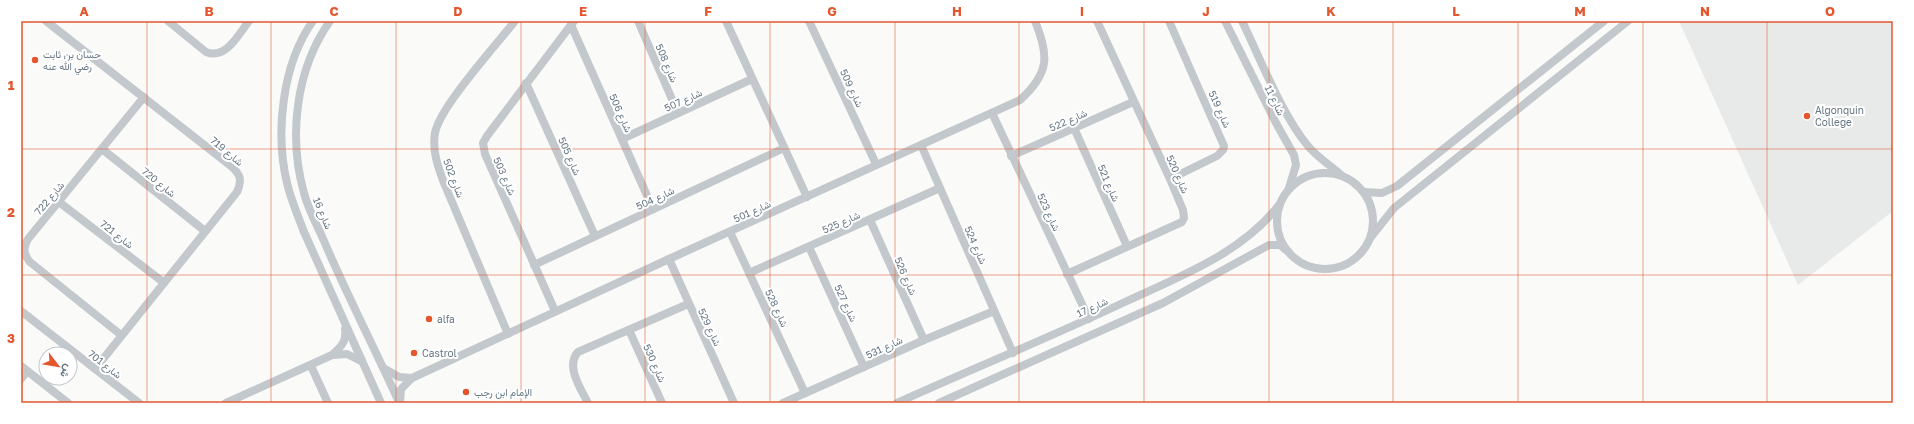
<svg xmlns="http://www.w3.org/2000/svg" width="1914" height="424" font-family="'Golos Text',Vazirmatn,sans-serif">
  <rect width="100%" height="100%" fill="#fafaf8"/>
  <polygon fill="#e8e9e9" points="1679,21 1893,21 1893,211 1798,285"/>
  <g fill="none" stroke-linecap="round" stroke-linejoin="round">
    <g stroke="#c3c8cc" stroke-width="8">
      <path d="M46 21 231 166C241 175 242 180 237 192L95 369"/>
      <path d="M168 21 206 52C226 60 238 35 249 21"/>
      <path d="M313 21C282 64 275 133 287 183 291 200 298 216 304 232L381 403"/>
      <path d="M330 21C296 69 288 136 304 193 308 209 317 225 324 241 347 295 374 347 398 400"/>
      <polyline points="638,21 678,113"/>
      <polyline points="726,21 807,197"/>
      <polyline points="809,21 876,164"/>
      <polyline points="1169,21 1224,146 1223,150 1217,156 1170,179"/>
      <polyline points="1225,21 1276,123 1294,155 1296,165 1289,188"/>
      <path d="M1242 21C1260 58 1282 115 1308 146 1317 157 1330 165 1340 174"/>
      <polyline points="571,25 653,209"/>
      <polyline points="526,83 595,236"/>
      <polyline points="992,113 1089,319"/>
      <polyline points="1074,128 1127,246"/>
      <polyline points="622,139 752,79"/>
      <polyline points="921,145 1013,353"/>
      <polyline points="102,149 205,231"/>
      <polyline points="1011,156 1133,102"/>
      <circle cx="1325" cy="221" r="48"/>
      <polyline points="1364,192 1382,193 1397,186 1604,21"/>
      <polyline points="59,202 163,282"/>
      <polyline points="870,220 924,340"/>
      <polyline points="730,232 805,393"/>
      <polyline points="1371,237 1394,208 1628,21"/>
      <polyline points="809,247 864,367"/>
      <polyline points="669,259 734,403"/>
      <polyline points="534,265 784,148"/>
      <polyline points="749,273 940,188"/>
      <polyline points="1067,274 1182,222 1184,218 1183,210 1170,179 1097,21"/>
      <polyline points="21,311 139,403"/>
      <polyline points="555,311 485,154 483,143 487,136 574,21"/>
      <polyline points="629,330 662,403"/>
      <path d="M508 334 444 183C438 167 432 151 435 133 439 108 497 44 515 21"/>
      <path d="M121 335 30 262C23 254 23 248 28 239L144 97"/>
      <polyline points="333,355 347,354 361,361"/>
      <polyline points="21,366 68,403"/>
      <polyline points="311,366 328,403"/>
      <polyline points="385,369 399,377 412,378"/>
      <polyline points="21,379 27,371"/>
      <path d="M226 403 332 355C341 347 347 341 345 329"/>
      <path d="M400 403 401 389 412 378 669 259 1020 100C1050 73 1049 55 1035 21"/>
      <path d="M588 403C581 389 565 366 578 352L688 304"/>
      <polyline points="783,403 924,340 994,311"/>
      <path d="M897 403C974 368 1051 337 1127 301 1181 276 1242 253 1279 205"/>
      <polyline points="939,403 1163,303 1269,245 1280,245 1286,250"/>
    </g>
  </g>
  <path fill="none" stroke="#e4572e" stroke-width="1" stroke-opacity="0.55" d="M147 21V403M271 21V403M396 21V403M521 21V403M645 21V403M770 21V403M895 21V403M1019 21V403M1144 21V403M1269 21V403M1393 21V403M1518 21V403M1643 21V403M1767 21V403M21 149H1893M21 275H1893"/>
  <g fill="#e4572e" stroke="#fff" stroke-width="1.5">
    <circle cx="35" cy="60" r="4"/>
    <circle cx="1807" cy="116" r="4"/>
    <circle cx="429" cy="319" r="4"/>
    <circle cx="414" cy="353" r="4"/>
    <circle cx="466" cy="392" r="4"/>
  </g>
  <g text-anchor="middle" stroke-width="4" stroke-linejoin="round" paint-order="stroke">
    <g font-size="10" fill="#657683" stroke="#fff" text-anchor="start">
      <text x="43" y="58">حسان بن ثابت<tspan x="43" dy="12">رضي الله عنه</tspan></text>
      <text x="1815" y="114">Algonquin<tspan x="1815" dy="12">College</tspan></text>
      <text x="437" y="323">alfa</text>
      <text x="422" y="357">Castrol</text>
      <text x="474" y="396">الإمام ابن رجب</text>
    </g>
    <g font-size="10" fill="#657683" stroke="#fff">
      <text transform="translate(667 63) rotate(67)" y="4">شارع 508</text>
      <text transform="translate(852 88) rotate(65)" y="4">شارع 509</text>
      <text transform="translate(683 100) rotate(-25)" y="4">شارع 507</text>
      <text transform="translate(1275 100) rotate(64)" y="4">شارع 11</text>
      <text transform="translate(1220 109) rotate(66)" y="4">شارع 519</text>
      <text transform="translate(621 113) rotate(66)" y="4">شارع 506</text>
      <text transform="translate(1068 120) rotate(-24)" y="4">شارع 522</text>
      <text transform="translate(227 151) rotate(40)" y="4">شارع 719</text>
      <text transform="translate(570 156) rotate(66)" y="4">شارع 505</text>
      <text transform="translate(1178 174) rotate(66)" y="4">شارع 520</text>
      <text transform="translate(505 176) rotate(66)" y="4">شارع 503</text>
      <text transform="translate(454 178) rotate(69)" y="4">شارع 502</text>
      <text transform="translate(159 182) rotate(39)" y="4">شارع 720</text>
      <text transform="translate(1109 183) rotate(66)" y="4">شارع 521</text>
      <text transform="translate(49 198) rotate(-50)" y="4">شارع 722</text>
      <text transform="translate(655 198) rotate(-25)" y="4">شارع 504</text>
      <text transform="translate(752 211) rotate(-24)" y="4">شارع 501</text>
      <text transform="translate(1049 212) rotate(65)" y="4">شارع 523</text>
      <text transform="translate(323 213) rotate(67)" y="4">شارع 16</text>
      <text transform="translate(841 222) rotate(-24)" y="4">شارع 525</text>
      <text transform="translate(117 234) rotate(38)" y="4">شارع 721</text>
      <text transform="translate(976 245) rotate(66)" y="4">شارع 524</text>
      <text transform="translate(906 276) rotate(66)" y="4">شارع 526</text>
      <text transform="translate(846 303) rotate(65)" y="4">شارع 527</text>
      <text transform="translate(1092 307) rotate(-25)" y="4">شارع 17</text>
      <text transform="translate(777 308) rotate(65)" y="4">شارع 528</text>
      <text transform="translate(710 327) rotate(65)" y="4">شارع 529</text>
      <text transform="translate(884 347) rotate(-25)" y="4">شارع 531</text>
      <text transform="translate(655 363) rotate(66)" y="4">شارع 530</text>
      <text transform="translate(105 364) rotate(38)" y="4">شارع 701</text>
    </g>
  </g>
  <rect width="1914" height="424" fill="none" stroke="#ffffff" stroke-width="44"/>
  <g transform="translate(58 366) rotate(121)"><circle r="19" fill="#ffffff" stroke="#c1c8cd"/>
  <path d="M0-3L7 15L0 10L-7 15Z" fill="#e4572e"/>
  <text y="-6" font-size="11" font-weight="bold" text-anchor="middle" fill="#657683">ش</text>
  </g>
  <rect x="22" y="22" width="1870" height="380" fill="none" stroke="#e4572e" stroke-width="1.5"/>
  <g font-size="13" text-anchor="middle" font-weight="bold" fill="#e4572e">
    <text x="84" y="16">A</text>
    <text x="209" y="16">B</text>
    <text x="334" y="16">C</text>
    <text x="458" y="16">D</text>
    <text x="583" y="16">E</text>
    <text x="708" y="16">F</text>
    <text x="832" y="16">G</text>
    <text x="957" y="16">H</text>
    <text x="1082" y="16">I</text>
    <text x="1206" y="16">J</text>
    <text x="1331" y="16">K</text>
    <text x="1456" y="16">L</text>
    <text x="1580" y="16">M</text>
    <text x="1705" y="16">N</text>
    <text x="1830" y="16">O</text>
    <text x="11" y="90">1</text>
    <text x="11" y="217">2</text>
    <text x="11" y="343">3</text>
  </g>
</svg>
